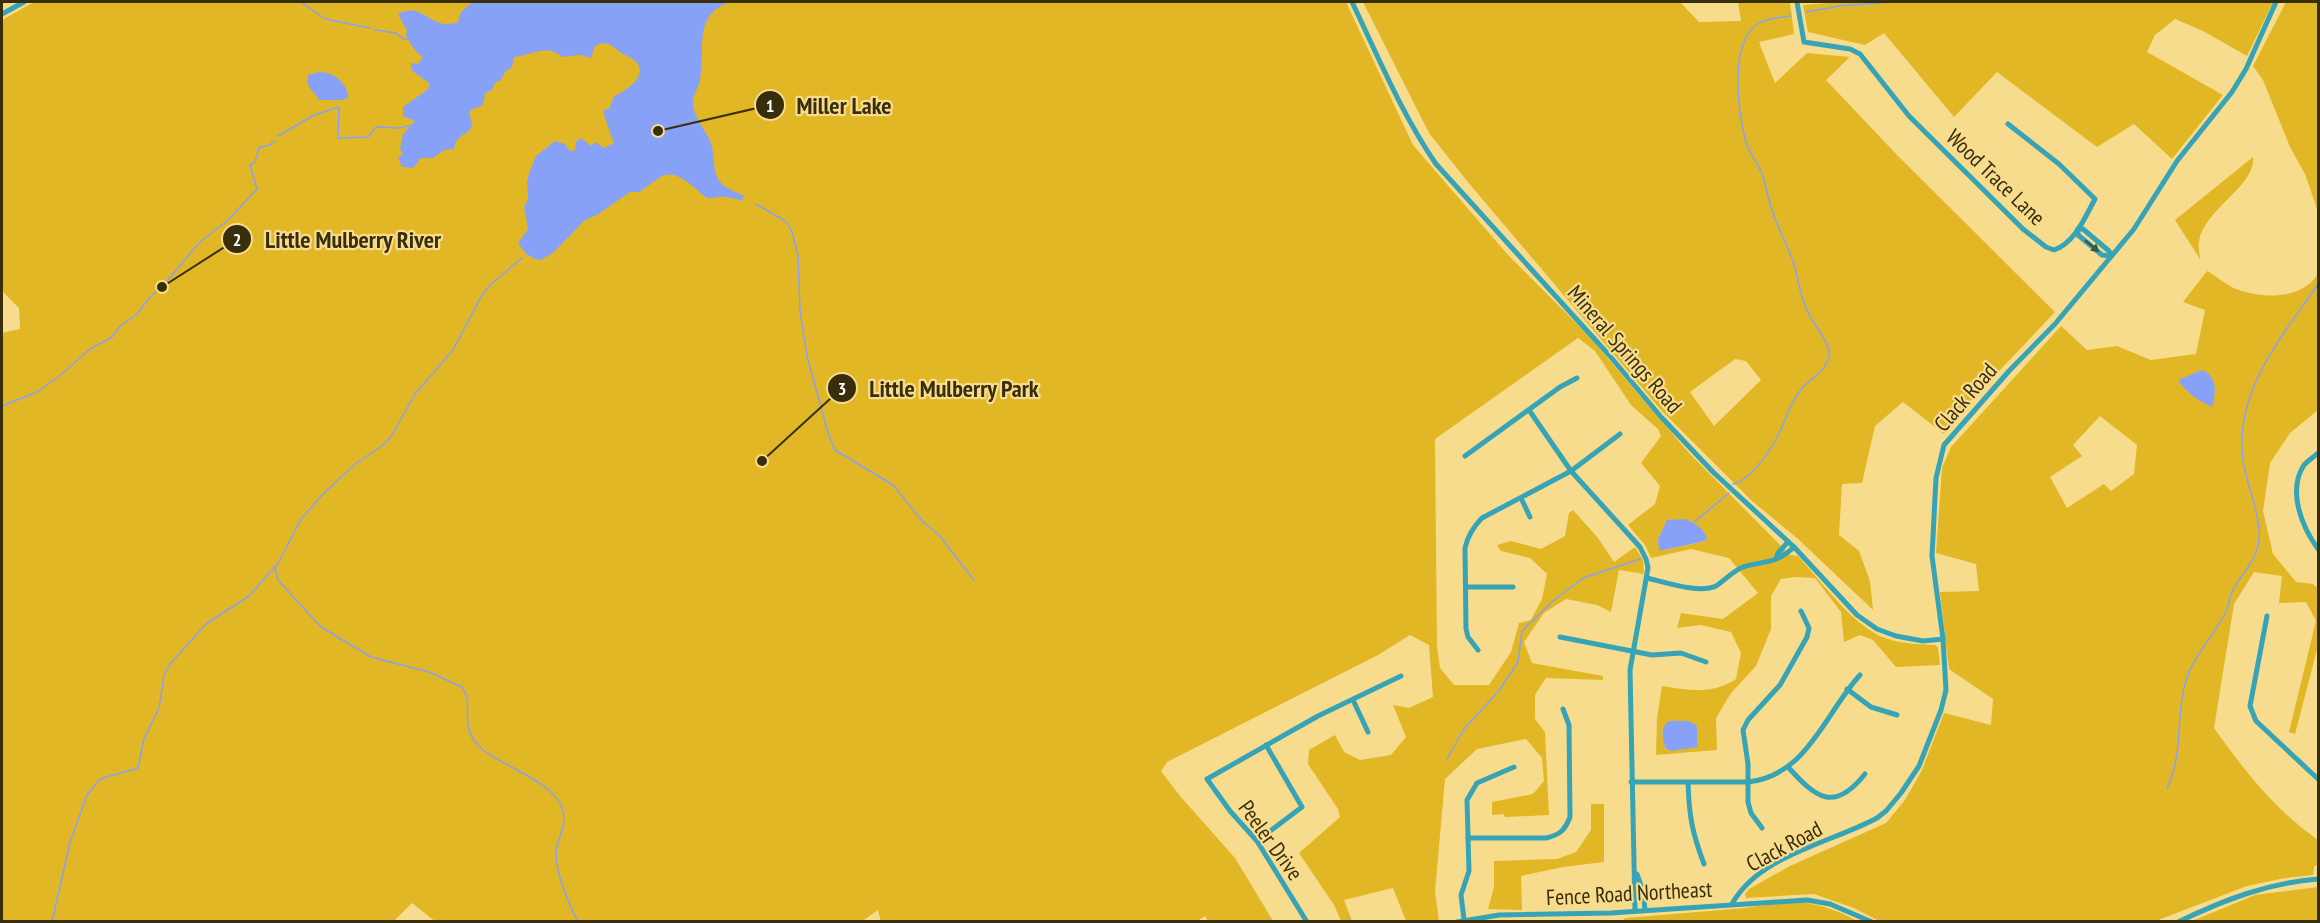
<svg xmlns="http://www.w3.org/2000/svg" width="2320" height="923" font-family="'PT Sans Narrow',sans-serif">
  <rect width="100%" height="100%" fill="#f8dc8d"/>
  <g fill="#e2b725" fill-rule="evenodd">
    <path d="M34 2H1346L1413 145 1508 255 1586 333 1689 453 1790 555 1798 556C1820 580 1855 628 1885 638 1901 644 1919 644 1936 645L1938 648 1940 665 1896 667 1873 640 1860 635 1844 642 1841 612 1815 578 1795 577 1781 579 1771 596V629L1756 666 1731 693 1716 718 1717 750 1656 755 1657 718 1662 686C1688 690 1712 695 1736 679L1741 653 1731 632 1701 625 1677 628 1681 613 1723 619 1758 593 1729 558 1691 549 1651 558 1645 545 1628 525 1655 504 1660 486 1641 463 1661 436 1658 429 1631 405 1595 351 1578 338 1435 439 1437 646 1440 668 1454 685H1489L1511 652 1519 623 1531 620 1542 599 1547 574 1530 558 1501 551 1497 545 1511 541 1541 549 1565 536 1569 513 1573 510 1598 538 1614 562 1635 547 1643 560 1644 574 1619 570 1611 612 1597 605 1566 599 1544 613 1524 642 1532 663 1603 676V680L1546 678 1535 695V719L1545 732 1549 815 1505 817 1504 814 1492 815V802L1533 794 1544 781 1542 758 1526 739 1477 749 1445 779 1435 892 1439 921H1406L1393 888 1344 900 1352 921H1341L1334 905 1299 853 1340 817 1338 809 1308 764 1309 750 1335 735 1344 752 1360 760 1391 755 1406 737 1393 705 1409 708 1433 697 1429 645 1410 635 1378 655 1167 762 1161 771 1180 796 1235 858 1273 921H1208L1205 916 1196 922H881L878 910 861 922H436L412 903 393 922 2 921V360L3 358 2 356V333L20 329 19 308 2 291V20ZM1661 532 1705 541 1664 550 1659 549 1658 539ZM1669 721 1689 722 1697 726 1698 747 1665 749 1662 732Z"/>
    <path d="M1363 2H1680L1699 22 1741 21 1738 2H1790L1794 34 1759 42 1775 83 1807 53 1850 57 1826 80 1897 155 2055 312 1963 409 1944 434 1903 402 1875 426 1862 483 1842 484 1839 535 1859 551 1870 581 1873 610 1797 538 1752 501 1661 410 1467 181 1429 133ZM1735 359 1746 361 1761 380 1714 426 1690 392Z"/>
    <polygon points="1838,2 2273,2 2247,56 2203,31 2175,19 2155,35 2147,52 2223,95 2172,159 2134,124 2097,147 1997,72 1954,117 1884,33 1865,45 1808,32 1803,5"/>
    <polygon points="2286,2 2318,2 2318,212 2305,174 2290,147 2263,80 2253,66"/>
    <path d="M2253 157C2256 186 2204 209 2199 241 2198 246 2200 254 2200 259L2175 220Z"/>
    <path d="M2207 271C2216 276 2226 285 2236 289 2263 299 2301 300 2318 274V410L2290 433 2270 463 2263 511 2273 554 2296 582 2313 584 2318 588V646L2295 734 2289 732 2316 621 2306 602 2279 603 2282 576 2254 572 2234 604 2214 728C2244 770 2275 810 2318 840V864L2314 867 2313 875 2285 878 2247 886 2153 922 1879 921 1854 908 1814 894 1746 898 1745 894 1749 889 1790 866 1886 823 1905 800 1922 770 1944 713 1991 725 1993 699 1949 669 1940 592 1979 591 1976 564 1936 553 1942 468 1951 447 2061 326 2087 350 2117 346 2151 360 2196 354 2205 310 2183 302ZM2100 416 2137 445 2134 474 2111 491 2104 484 2067 508 2050 477 2082 456 2073 445Z"/>
    <polygon points="1591,804 1604,804 1604,862 1563,867 1521,876 1522,910 1488,909 1494,887 1494,861 1557,859 1576,852 1591,830"/>
    <polygon points="2318,887 2318,921 2192,921 2255,895"/>
    <path d="M1802 902C1822 906 1839 910 1857 921L1622 922 1625 918 1745 908 1777 903Z"/>
  </g>
  <g fill="#87a1f7">
    <path d="M474 2H730C692 15 706 49 700 80 699 88 693 94 693 102 693 117 706 130 711 143 715 155 712 167 718 179 724 189 735 191 744 196L742 201C735 199 727 196 719 197 714 197 710 200 706 197 700 194 696 188 691 185 665 164 661 179 639 192H630L597 215 585 220 554 252 541 260 535 259 526 254 518 243 528 229 524 207 528 199 527 182 529 173 536 156 555 141 565 144 569 150 573 151 575 150 576 142 581 138 591 146 595 142 604 148 614 143C612 138 603 113 603 110L609 109 614 96C635 87 654 67 625 55 613 49 610 38 595 46L591 58 580 55 562 57C547 43 530 56 514 57L512 67 505 72 501 80 495 83 492 90 485 93 483 105 471 110 469 113 472 123 471 128C463 138 457 134 454 149L444 150 433 158H421L413 168 402 167 398 157 403 154 400 149 403 134 415 121 403 116V107L427 90 430 84 411 70V63L418 64 423 57C415 52 410 44 406 35L407 31 398 14C424 0 430 32 458 22 460 10 465 8 474 2Z"/>
    <path d="M319 72C334 72 348 83 348 98L343 100H319C314 90 305 88 308 75Z"/>
    <path d="M2202 370C2218 377 2216 392 2212 407 2198 401 2186 392 2178 380Z"/>
    <polygon points="1686,519 1701,528 1707,537 1705,541 1664,550 1659,550 1658,539 1667,520"/>
    <path d="M1669 721H1689L1697 726 1698 747 1671 751 1665 748C1663 737 1659 729 1669 721Z"/>
  </g>
  <g fill="none" stroke-linecap="round" stroke-linejoin="round">
    <g stroke="#87a1f7" stroke-width="1.5">
      <polyline points="301,2 325,19 370,28"/>
      <polyline points="1806,12 1840,6 1891,2"/>
      <polyline points="375,30 396,33 403,39 408,39"/>
      <polyline points="278,136 314,115 339,107 338,138 368,137 376,127 399,128 413,125"/>
      <polyline points="756,204 782,219 787,223 792,232 798,255 800,310 807,356 828,433 835,450 893,485 923,522 939,535 974,580"/>
      <polyline points="2,406 37,392 62,374 90,349 112,337 120,326 136,315 151,296 162,287 199,243 228,220 257,189 250,165 255,162 259,148 270,145 275,140"/>
      <path d="M1733 484C1752 480 1775 444 1782 427 1788 413 1793 398 1803 387 1812 377 1831 368 1829 351 1829 343 1810 319 1806 308 1800 294 1798 279 1794 264 1788 245 1777 228 1772 210 1768 198 1766 186 1762 174 1758 163 1749 153 1746 142 1738 112 1729 46 1756 25 1766 18 1779 18 1791 16"/>
      <polyline points="1693,523 1729,493"/>
      <path d="M275 567 278 580 321 627 371 657 429 672 462 687C476 706 456 727 482 749 502 766 554 782 562 808 568 824 558 836 556 852 555 871 569 905 578 922"/>
      <polyline points="1447,759 1464,729 1498,692 1518,662 1522,631 1553,601 1583,578 1640,559"/>
      <path d="M2167 788C2185 752 2174 709 2189 672 2199 649 2217 631 2227 610 2229 604 2229 598 2232 592 2240 575 2257 561 2259 540 2262 519 2246 483 2243 460 2234 391 2282 337 2318 284"/>
      <polyline points="52,922 70,842 87,795 100,779 138,768 144,739 159,708 164,676 170,664 206,624 249,596 265,578 279,562 301,519 323,494 355,464 382,446 391,437 415,394 453,350 482,295 490,285 522,258"/>
    </g>
    <g stroke="#36a4b6" stroke-width="5">
      <path d="M1352 2C1378 56 1401 113 1436 164L1609 355 1662 418 1713 472 1794 547 1857 615 1877 629 1896 636 1923 641 1943 639"/>
      <path d="M1797 2 1804 42 1850 49 1860 54 1909 116 2023 229 2046 247 2054 250C2075 243 2085 217 2095 199L2059 164 2008 124"/>
      <polyline points="2,14 24,2"/>
      <polyline points="2078,229 2078,235 2102,255 2111,256"/>
      <polyline points="2078,229 2083,229 2109,251 2111,256"/>
      <polyline points="1529,410 1571,471 1640,547 1646,559 1648,568 1630,670 1635,911"/>
      <path d="M2318 453C2314 457 2307 461 2304 465 2287 491 2302 527 2318 549"/>
      <polyline points="1465,456 1560,387 1577,378"/>
      <polyline points="1521,498 1530,517"/>
      <polyline points="1776,559 1778,553 1788,542"/>
      <path d="M1647 578C1665 582 1699 594 1716 586 1725 580 1733 571 1743 567 1765 560 1775 565 1794 547"/>
      <polyline points="1466,587 1513,587"/>
      <polyline points="2267,616 2250,706 2256,721 2318,779"/>
      <polyline points="1560,637 1652,655 1681,653 1706,662"/>
      <path d="M1478 650 1468 637 1466 629 1465 548C1468 535 1473 527 1482 518L1571 471 1620 434"/>
      <polyline points="1847,689 1871,707 1897,715"/>
      <polyline points="1353,700 1368,732"/>
      <path d="M1788 767C1816 798 1834 813 1865 774"/>
      <path d="M1631 782H1748C1807 776 1825 713 1860 675"/>
      <path d="M1688 782C1689 816 1692 832 1704 864"/>
      <polyline points="1762,828 1751,813 1748,802 1748,764 1743,730 1748,720 1780,685 1807,637 1809,628 1801,611"/>
      <path d="M1468 838H1546C1560 835 1565 830 1570 817L1569 725 1563 709"/>
      <polyline points="1257,841 1302,807 1266,745"/>
      <polyline points="1637,874 1643,891 1645,910"/>
      <path d="M1732 904C1759 855 1831 843 1877 818L1886 811 1901 793 1919 766 1941 710 1946 690 1943 639 1932 556 1936 478 1944 445 2009 371 2055 324 2134 229 2177 161 2232 92 2246 69 2276 2"/>
      <polyline points="1464,919 1461,895 1469,871 1467,800 1477,783 1514,767"/>
      <polyline points="1307,922 1257,841 1230,811 1207,779 1318,716 1401,676"/>
      <polyline points="1457,922 1499,915 1611,913 1807,900 1830,904 1872,922"/>
      <path d="M2178 922C2224 900 2267 883 2318 879"/>
    </g>
  </g>
  <defs><path id="oneway-solid" d="M-6-.8H1V-3.2L6.5 0L1 3.2V.8H-6Z" transform="scale(1.5)"/></defs>
  <use fill="#385748" href="#oneway-solid" transform="translate(2092 246) rotate(40)"/>
  <g text-anchor="middle" stroke-width="4.5" stroke-linejoin="round" paint-order="stroke">
    <g font-size="22" fill="#392e0c" stroke="#f8dc8d">
      <text transform="translate(1996 177) rotate(44)" y="8">Wood Trace Lane</text>
      <text transform="translate(1625 349) rotate(49)" y="8">Mineral Springs Road</text>
      <text transform="translate(1965 397) rotate(-49)" y="8">Clack Road</text>
      <text transform="translate(1271 840) rotate(54)" y="8">Peeler Drive</text>
      <text transform="translate(1784 846) rotate(-28)" y="8">Clack Road</text>
      <text transform="translate(1629 893) rotate(-3)" y="8">Fence Road Northeast</text>
    </g>
  </g>
  <path fill="none" stroke="#392e0c" stroke-width="2" d="M658 131L770 105M162 287L237 239M762 461L842 388"/>
  <g fill="#392e0c" stroke="#f8dc8d" stroke-width="2">
    <circle cx="658" cy="131" r="6"/>
    <circle cx="162" cy="287" r="6"/>
    <circle cx="762" cy="461" r="6"/>
    <circle cx="770" cy="105" r="15"/>
    <circle cx="237" cy="239" r="15"/>
    <circle cx="842" cy="388" r="15"/>
  </g>
  <g font-size="18" text-anchor="middle" font-weight="bold" fill="#fff">
    <text x="770" y="112">1</text>
    <text x="237" y="246">2</text>
    <text x="842" y="395">3</text>
  </g>
  <g font-size="24" text-anchor="middle" font-weight="bold" fill="#392e0c" stroke="#f8dc8d" stroke-width="4.5" stroke-linejoin="round" paint-order="stroke">
    <text x="844" y="114">Miller Lake</text>
    <text x="353" y="248">Little Mulberry River</text>
    <text x="954" y="397">Little Mulberry Park</text>
  </g>
  <rect width="2320" height="923" fill="none" stroke="#392e0c" stroke-width="6"/>
</svg>
